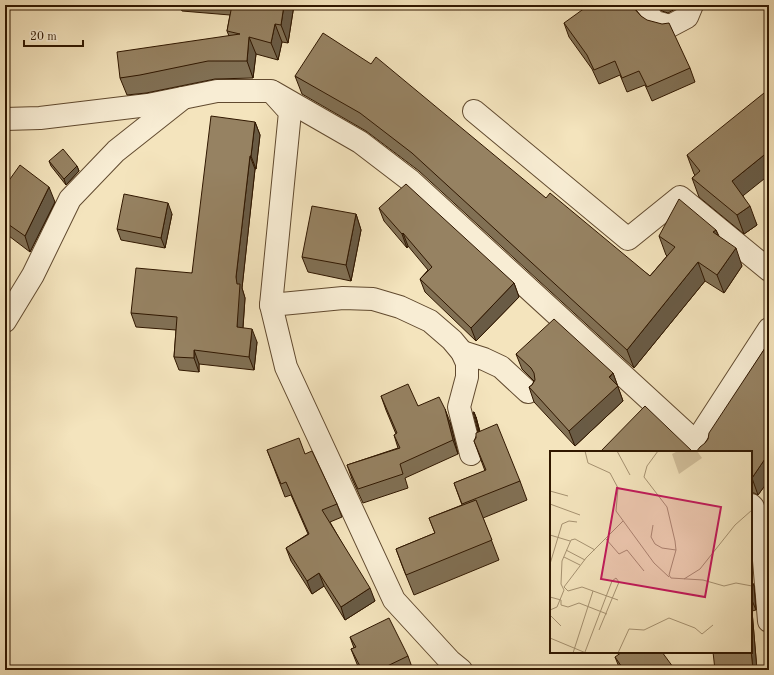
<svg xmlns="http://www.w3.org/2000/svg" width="774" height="675" font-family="'Old Standard TT',serif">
  <rect width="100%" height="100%" fill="#f4e4bd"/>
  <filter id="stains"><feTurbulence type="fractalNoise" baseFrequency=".005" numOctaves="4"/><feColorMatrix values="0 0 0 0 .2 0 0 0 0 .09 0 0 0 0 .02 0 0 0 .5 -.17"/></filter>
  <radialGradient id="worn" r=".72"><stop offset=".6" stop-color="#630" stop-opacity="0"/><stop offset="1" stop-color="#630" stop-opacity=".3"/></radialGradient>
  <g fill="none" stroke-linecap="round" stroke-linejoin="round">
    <defs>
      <g id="minor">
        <polyline points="644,5 644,9 655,22 670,26 687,17 692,5"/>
        <polyline points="273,92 360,142 411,181 685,432 703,452"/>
        <polyline points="474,111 628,239 680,197 769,270"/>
        <polyline points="271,305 343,298 373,299 400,307 430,321 452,340 462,352 467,363 467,377 459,407 471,454"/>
        <polyline points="5,321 33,275 70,199 116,151 183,98"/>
        <polyline points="462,352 484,359 501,367 528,392"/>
        <polyline points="695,443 769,329"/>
        <polyline points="751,505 753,507 762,536 769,621"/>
      </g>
      <polyline id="tertiary" points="5,119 40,118 148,105 217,91 271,91 290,112 271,305 286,367 394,600 450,661 461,670"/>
    </defs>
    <use href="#minor" stroke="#614a2f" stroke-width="24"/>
    <use href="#tertiary" stroke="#614a2f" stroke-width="24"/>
    <use href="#minor" stroke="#f8edd4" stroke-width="22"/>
    <use href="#tertiary" stroke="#f8edd4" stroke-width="22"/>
  </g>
  <g fill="#817054" stroke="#301700">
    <polygon points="179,5 294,5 288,43 282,42 278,60 256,54 253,78 215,79 146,93 127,95 120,78 229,36 227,31 230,15 182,11"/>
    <polygon points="632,5 641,16 690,68 695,82 652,101 645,85 627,92 620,75 599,84 592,69 569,37 564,23"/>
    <polygon points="657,5 678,5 677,8 668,13 662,11"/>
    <polygon points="295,76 546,198 650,276 667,256 666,255 659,236 716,230 719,236 742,266 724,293 705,281 634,368 419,171 366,131 302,94"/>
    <polygon points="255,122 260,135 256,169 255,169 242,288 245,298 243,328 257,342 254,370 199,364 199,372 179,370 174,357 176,330 136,327 131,313 192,273"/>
    <polygon points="687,155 743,196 757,225 744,234 699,197 692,178 695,175 694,174"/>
    <polygon points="49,161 77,166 79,171 66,185 51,166"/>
    <polygon points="5,186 55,202 30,252 5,233"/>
    <polygon points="379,208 514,283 519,297 476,341 425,292 420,279 428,270 408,246 407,248 384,221"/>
    <polygon points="172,214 165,248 121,240 117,229"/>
    <polygon points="356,214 361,230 351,281 308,272 302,257"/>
    <polygon points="769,342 769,480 758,495 754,493 751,493 751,452 705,443"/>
    <polygon points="516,354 613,373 623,401 575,446 534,402 529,387 532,385 534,381 522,369"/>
    <polygon points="381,396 418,406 450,422 458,454 405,478 408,488 363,503 352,479 347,465 398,448 394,435 396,434 386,410"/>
    <polygon points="476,417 480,432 520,481 527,500 483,518 499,560 414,595 403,568 396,549 435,533 429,518 462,505 454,483 485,471 474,441 478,432"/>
    <polygon points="267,450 305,454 337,504 342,517 330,522 375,601 345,620 324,586 312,594 291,561 286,548 308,534 291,495 285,497"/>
    <polygon points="751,579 754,586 756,610 752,611 757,670 715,670 751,652"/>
    <polygon points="350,637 408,656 413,670 360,670 357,664 351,649 354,648"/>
    <polygon points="615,657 674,670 621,670 619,667"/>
  </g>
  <g fill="#695b45" stroke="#301700">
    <polygon points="284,5 294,5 288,43 281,25"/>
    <polygon points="275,24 282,42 278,60 271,43"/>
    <polygon points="249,37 256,54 253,78 247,61"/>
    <polygon points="255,122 260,135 256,169 251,156"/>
    <polygon points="769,151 769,175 739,199 732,181"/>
    <polygon points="250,156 255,169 242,288 245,298 242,340 237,327 236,277"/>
    <polygon points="77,166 79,171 66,185 64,179"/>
    <polygon points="49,187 55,202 30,252 25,236"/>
    <polygon points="168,203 172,214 165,248 161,238"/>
    <polygon points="750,206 757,225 744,234 737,215"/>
    <polygon points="356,214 361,230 351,281 346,265"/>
    <polygon points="716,230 723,248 713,232"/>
    <polygon points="403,233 408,246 407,248 402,234"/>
    <polygon points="736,248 742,266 724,293 717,275"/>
    <polygon points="698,262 705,281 634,368 627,350"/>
    <polygon points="514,283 519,297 476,341 471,328"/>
    <polygon points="252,329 257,342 254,370 249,357"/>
    <polygon points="194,350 199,364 199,372 194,358"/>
    <polygon points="613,373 623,401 575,446 569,431"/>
    <polygon points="445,409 450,422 458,454 453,440"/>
    <polygon points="474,412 476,417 483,443 481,437"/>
    <polygon points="769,453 769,480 758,495 752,478"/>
    <polygon points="319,573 324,586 312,594 307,581"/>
    <polygon points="751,579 754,586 756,610 751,598"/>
    <polygon points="370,588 375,601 345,620 341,607"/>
    <polygon points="751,608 752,611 757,670 753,670 751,650"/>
    <polygon points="673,667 674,670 669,670"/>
  </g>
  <g fill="#968262" stroke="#301700">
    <polygon points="232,5 284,5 281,25 275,24 271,43 249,37 247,61 208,61 140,75 120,78 117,52 240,34 227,31"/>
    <polygon points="589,5 631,5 641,16 647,20 662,24 669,23 690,68 647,87 639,71 622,78 615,61 594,70 587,55 564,23"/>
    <polygon points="323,33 371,64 376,57 546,198 550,193 650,276 675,247 659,236 679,199 716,230 713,232 736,248 717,275 698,262 627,350 412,153 360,113 295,76"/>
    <polygon points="769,89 769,151 732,181 750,206 737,215 692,178 700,171 687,155"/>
    <polygon points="211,116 255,122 251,156 250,156 236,277 237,284 240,284 237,327 252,329 249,357 194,350 194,358 174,357 177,317 131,313 136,268 192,273"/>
    <polygon points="63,149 77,166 64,179 49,161"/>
    <polygon points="20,165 49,187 25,236 5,222 5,186"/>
    <polygon points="406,184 514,283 471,328 420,279 432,267 403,233 402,234 379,208"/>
    <polygon points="124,194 168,203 161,238 117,229"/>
    <polygon points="312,206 356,214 346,265 302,257"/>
    <polygon points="554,319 613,373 609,377 618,386 569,431 529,387 532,385 535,380 534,373 531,368 516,354"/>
    <polygon points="769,342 769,453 752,478 751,477 751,452 696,452 700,447 705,443 708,439 709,433"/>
    <polygon points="408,384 418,406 439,397 445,409 453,440 400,464 403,474 358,489 347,465 400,448 394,435 397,433 381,396"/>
    <polygon points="645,406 693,452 600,452"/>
    <polygon points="473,412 474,412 479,432 478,432"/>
    <polygon points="497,424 520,481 462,504 454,483 486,470 474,441 476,438 476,433"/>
    <polygon points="299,438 305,454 312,451 337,504 322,510 370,588 341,607 319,573 307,581 286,548 309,534 286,482 281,484 267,450"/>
    <polygon points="476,500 492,540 406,575 396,549 435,533 429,518"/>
    <polygon points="389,618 408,656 379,670 362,670 351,649 356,647 350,637"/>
    <polygon points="751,650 753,670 715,670 713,652 751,652"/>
    <polygon points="622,652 662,652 673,667 669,670 624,670 615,657"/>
  </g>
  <g transform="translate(550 451)">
    <rect width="202" height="202" fill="#f4e4bd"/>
    <path d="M128 0H147L152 7 129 23 122 3Z" fill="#d3c19d"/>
    <path fill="none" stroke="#a69271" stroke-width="1" d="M35 0 38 12 60 22 68 37 66 60 104 112 119 126M67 0 80 24M108 0 97 15 94 26 117 56 125 90 126 99 119 124 121 127 153 129 174 135 186 132 202 135M0 40 18 45M0 53 30 64M103 74 101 86 105 93 112 97 126 99M0 84 20 90M56 88 69 103 77 99 94 120M16 99 35 109M14 106 30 114M0 113 12 73 19 70 27 71M134 128 150 118 185 74 202 59M0 146 11 149V154L18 156 29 152 57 163M68 149 32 136 18 140 14 136 36 107 73 70M0 159 7 156 14 139 11 133 12 110 21 89 25 88 45 99M0 164 11 175M0 187 36 202M35 201 62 130 66 127 69 131 49 179M23 202 43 140M68 202 79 178 94 179 119 167 145 177 152 183 163 174"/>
    <path fill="#c2185b" fill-opacity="0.15" stroke="#c2185b" stroke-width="2" d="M67 37 171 56 155 146 51 128Z"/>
    <rect width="202" height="202" fill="none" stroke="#301700" stroke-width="2"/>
  </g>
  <rect width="774" height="675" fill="none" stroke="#f4e4bd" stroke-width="20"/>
  <rect x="6" y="6" width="762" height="663" fill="none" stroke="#301700" stroke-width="2"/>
  <rect x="10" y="10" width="754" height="655" fill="none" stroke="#301700"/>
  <path d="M24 40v6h59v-6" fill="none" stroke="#301700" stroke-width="2"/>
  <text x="30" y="40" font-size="12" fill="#301700" stroke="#f8edd4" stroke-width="3" paint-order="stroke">20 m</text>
  <rect width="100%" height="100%" filter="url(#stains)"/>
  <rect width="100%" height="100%" fill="url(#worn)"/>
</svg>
